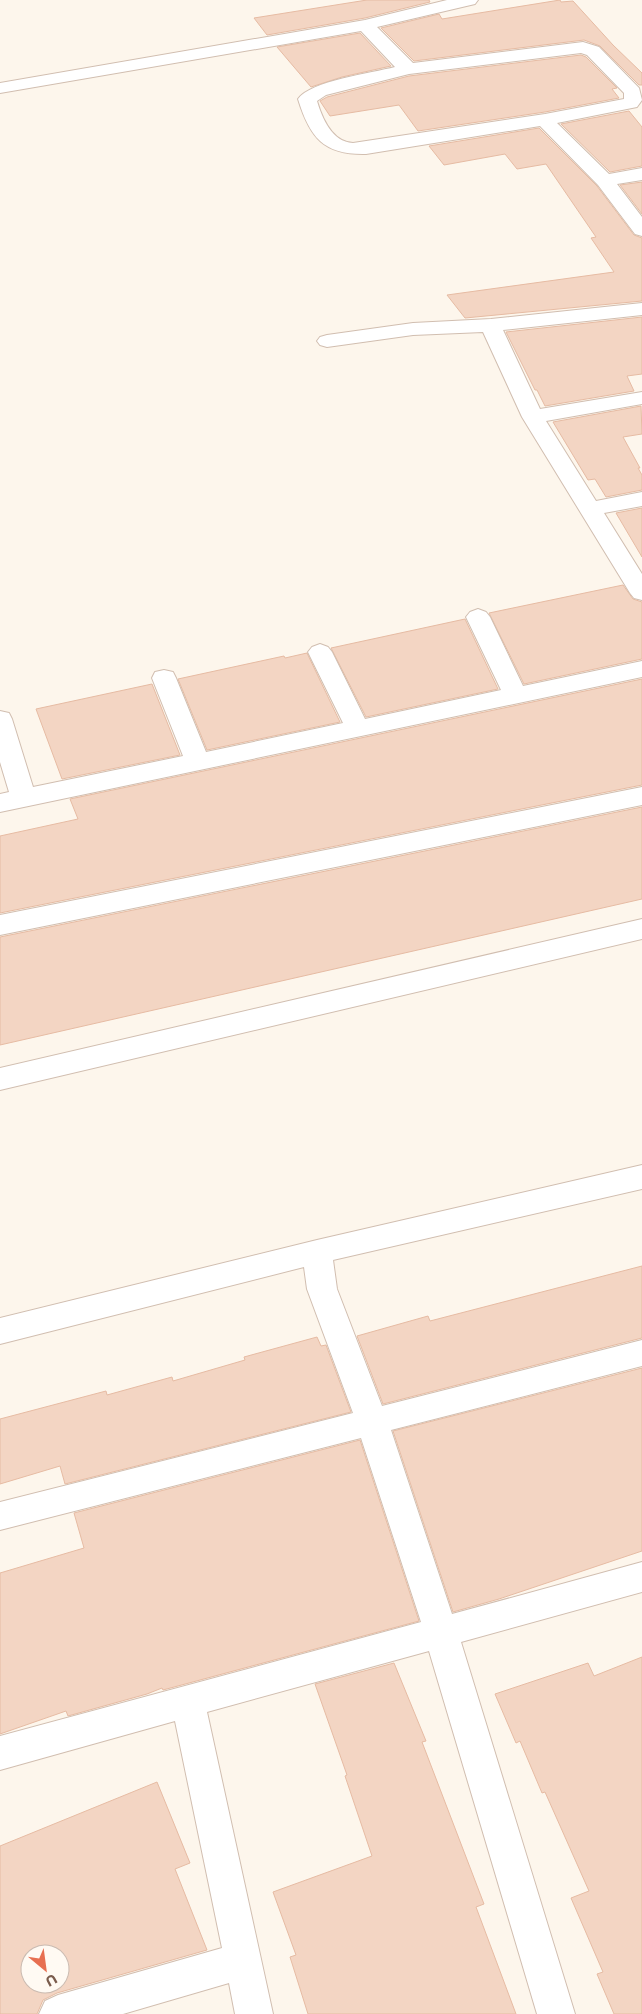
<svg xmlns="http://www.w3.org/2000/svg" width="642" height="2014" font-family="Montserrat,sans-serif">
  <rect width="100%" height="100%" fill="#fdf6ec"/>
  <g fill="#f3d5c3" stroke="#e6bba3" fill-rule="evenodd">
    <polygon points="367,0 429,0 430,2 365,18 267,35 254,18"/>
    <polygon points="560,0 561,2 573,1 613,45 642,73 642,85 639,85 600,46 584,40 414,61 381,28 439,14 442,19"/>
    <polygon points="360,33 391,66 342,77 311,87 277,47"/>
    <polygon points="581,55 586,57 617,88 612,89 619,98 545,112 418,131 399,105 330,116 320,101 327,97 409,76"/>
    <polygon points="629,111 642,127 642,166 610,172 561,124"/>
    <polygon points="539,128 597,186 634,235 642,238 642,301 465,318 447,295 614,272 591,238 596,237 546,164 517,169 505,154 444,165 429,146"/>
    <polygon points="642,182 642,214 620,185"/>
    <polygon points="642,317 642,374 627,376 634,391 545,406 537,390 535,390 506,332"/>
    <polygon points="641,406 642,434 623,437 640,468 638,468 642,475 642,490 606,497 595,479 588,480 553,422"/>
    <polygon points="642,508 642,557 616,513"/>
    <polygon points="623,585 633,599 642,602 642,659 524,684 489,613"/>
    <polygon points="465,619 498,689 366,717 331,648"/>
    <polygon points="307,653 340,722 207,750 178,679 284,656 285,658"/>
    <polygon points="642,679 642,785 0,913 0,836 78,819 70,799"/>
    <polygon points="152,684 180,755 62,779 36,709"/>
    <polygon points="642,807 642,899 0,1045 0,937"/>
    <polygon points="642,1266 642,1338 383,1404 357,1336 428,1316 430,1321"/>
    <polygon points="317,1337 321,1346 326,1345 351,1412 65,1484 60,1466 0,1484 0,1419 106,1391 107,1395 172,1377 173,1381 245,1360 244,1357"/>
    <polygon points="642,1368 642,1551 499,1599 453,1612 393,1431"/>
    <polygon points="360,1440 419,1621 163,1690 162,1688 147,1694 68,1716 66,1711 0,1734 0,1573 84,1548 74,1513"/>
    <polygon points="642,1657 642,2014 614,2014 597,1974 603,1972 571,1898 589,1891 545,1792 542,1793 520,1741 516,1743 495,1694 588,1663 594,1676"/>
    <polygon points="394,1663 426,1741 422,1742 484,1904 476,1907 516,2014 308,2014 290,1957 296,1955 273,1892 372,1856 345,1776 347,1775 315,1684"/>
    <path d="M157 1782 190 1863 175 1869 207 1950 57 1993 43 2000 37 2014H0V1846ZM30 1954H60V1984H30Z"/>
  </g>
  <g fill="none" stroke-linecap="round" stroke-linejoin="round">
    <defs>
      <g id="minor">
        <path d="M447 0H478L475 4 377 27 413 63 583 42 599 47 639 88 642 100 637 107 557 123 609 174 642 168V180L617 184 642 217V236L635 234 598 185 540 126 366 154C324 155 310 138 298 99 310 81 372 73 395 67L361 31 0 93V83L365 20ZM581 53 587 55 624 93V99L545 114 353 143C332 142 322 118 317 101L326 95 409 74Z"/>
        <polygon points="642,303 642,315 503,330 540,409 642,392 642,404 546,421 596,501 642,492 642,506 604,513 642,574 642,600 634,598 630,593 522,417 483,332 413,335 327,347 320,345 317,341 320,337 327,335 413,323 491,319"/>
        <polygon points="478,609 486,612 490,617 523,686 642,661 642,677 0,812 0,794 9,792 0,762 0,711 9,713 12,719 33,787 183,756 152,678 155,672 164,670 173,672 176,678 206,752 343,723 308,652 312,647 320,644 328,647 332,652 365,719 501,690 466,617 470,612"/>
        <polygon points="642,787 642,805 0,935 0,915"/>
        <polygon points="642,919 642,939 0,1090 0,1068"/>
        <polygon points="642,1165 642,1189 333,1260 337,1289 382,1406 642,1340 642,1366 391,1430 452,1614 642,1562 642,1592 461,1642 575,2014 537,2014 429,1651 207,1712 273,2014 235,2014 229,1983 123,2014 39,2014 45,2001 58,1995 222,1948 175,1721 0,1770 0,1736 421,1622 361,1438 0,1530 0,1502 353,1413 307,1289 304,1267 0,1344 0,1318 317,1240"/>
      </g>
    </defs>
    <use href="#minor" stroke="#d1beb0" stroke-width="2"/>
    <use href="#minor" fill="#fff" fill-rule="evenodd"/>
  </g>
  <g transform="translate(45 1969) rotate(151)"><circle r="24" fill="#fffaf3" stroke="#cabbb1"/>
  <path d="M0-4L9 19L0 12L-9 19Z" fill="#e76f51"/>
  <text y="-8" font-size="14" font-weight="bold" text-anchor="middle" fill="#7a5c4d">U</text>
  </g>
</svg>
